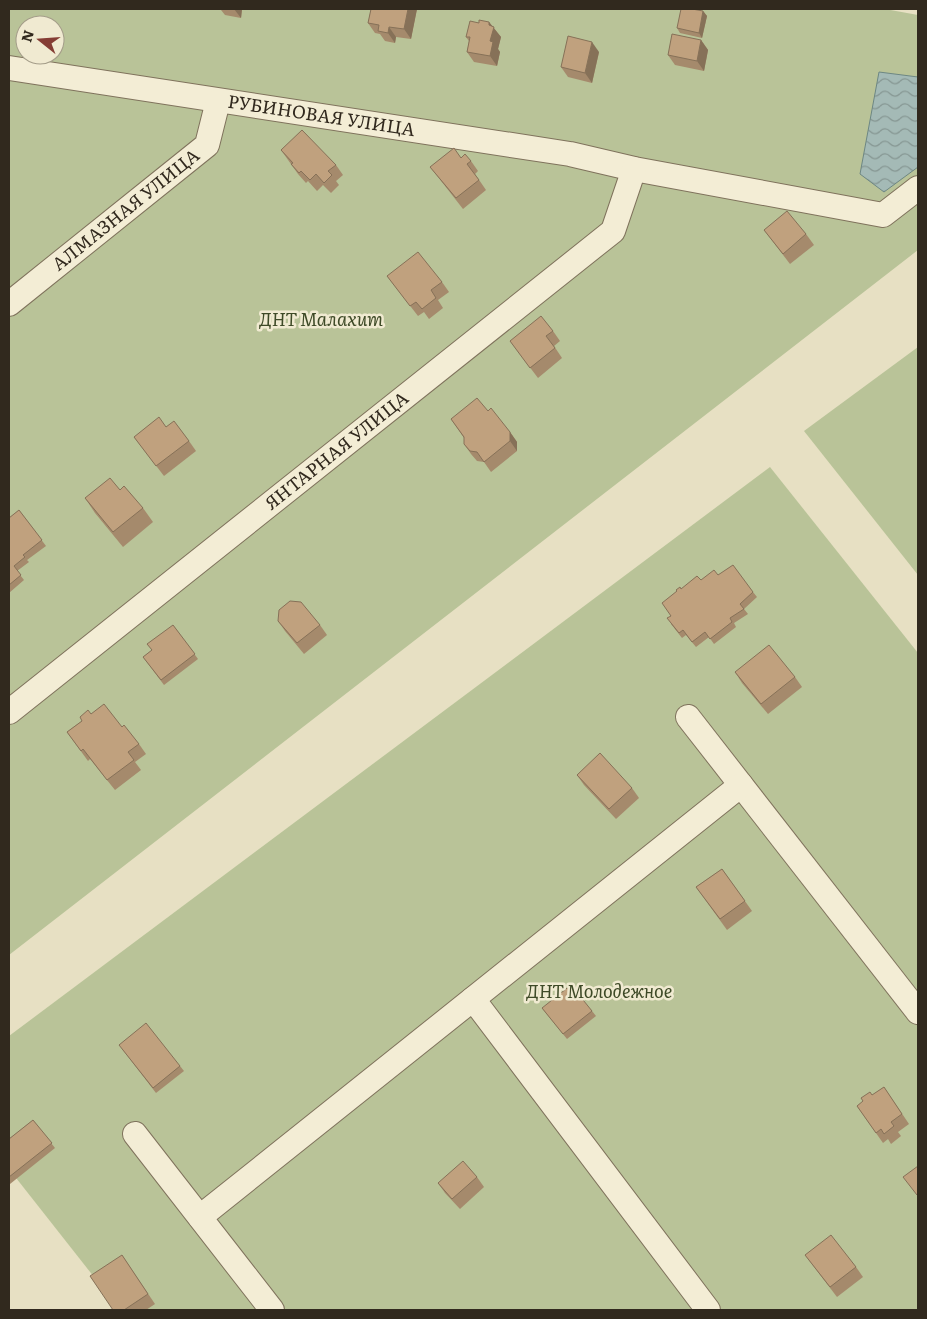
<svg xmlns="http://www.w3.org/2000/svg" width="927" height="1319" font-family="Literata,serif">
  <defs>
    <pattern id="water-waves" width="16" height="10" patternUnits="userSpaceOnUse" patternTransform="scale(1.25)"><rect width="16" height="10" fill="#a4bab6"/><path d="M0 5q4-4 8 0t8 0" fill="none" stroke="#869793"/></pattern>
  </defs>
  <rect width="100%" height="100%" fill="#e7e0c3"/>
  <g fill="#b9c398" fill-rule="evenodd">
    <path d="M9 9H885L918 15V250L9 955ZM25 25H55V55H25Z"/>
    <polygon points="918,347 918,575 804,431"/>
    <polygon points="770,467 918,653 918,1310 120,1310 9,1169 9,1036"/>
  </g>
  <polygon fill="url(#water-waves)" stroke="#6d8783" points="879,72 918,77 918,167 884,192 860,174"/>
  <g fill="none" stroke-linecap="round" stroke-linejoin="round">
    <defs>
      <g id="minor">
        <path id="s1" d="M9 68 570 154 634 169 883 215 918 188"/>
        <path id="s2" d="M9 304 207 145 218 101"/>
        <path id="s3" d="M9 712 613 231 634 169"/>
        <polyline points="688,717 918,1012"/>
        <polyline points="473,999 708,1310"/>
        <polyline points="135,1134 272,1310"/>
        <polyline points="200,1217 741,785"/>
      </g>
    </defs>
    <use href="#minor" stroke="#7f725c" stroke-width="26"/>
    <use href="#minor" stroke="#f3edd5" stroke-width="24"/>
  </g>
  <g fill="#a58a6c">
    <polygon points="213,9 242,9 241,18 225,15 221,10"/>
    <polygon points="371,9 417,9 411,39 396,37 395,43 385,41 380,34 375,33 368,23"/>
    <polygon points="703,11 707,16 702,38 680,33 677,28"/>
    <polygon points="489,22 501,37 498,49 500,52 497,66 474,62 467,52 469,41 466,37 479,23"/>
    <polygon points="701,40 708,50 704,71 675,65 668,55"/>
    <polygon points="599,52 592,83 568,77 561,67"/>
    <polygon points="281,150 336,165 343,175 336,181 339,185 331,193 323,185 317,191 308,181 306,183 298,174"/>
    <polygon points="461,158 471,161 478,171 475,174 486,190 463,209 438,177 430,167"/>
    <polygon points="764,230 806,234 814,245 790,264"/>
    <polygon points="387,276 442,282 449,292 438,300 443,308 429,319 424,312 418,316"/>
    <polygon points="553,331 560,341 554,346 562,358 538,378 510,341"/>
    <polygon points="488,411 510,432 517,442 517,451 491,472 484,462 477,461 471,454 464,444 464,438 451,419"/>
    <polygon points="134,437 189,441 196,451 164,476"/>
    <polygon points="120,490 143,508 153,522 123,547 95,513 85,498"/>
    <polygon points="19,510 46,546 27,560 29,562 17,571 24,580 9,593 9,518"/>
    <polygon points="718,575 753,592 757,597 744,609 748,614 734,623 736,627 714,644 709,637 696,647 686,635 682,638 671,624 671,616 681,589"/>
    <polygon points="278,621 320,625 327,635 304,654 285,631"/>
    <polygon points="173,625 198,659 164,685 143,657 152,650"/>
    <polygon points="735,672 795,677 802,687 768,714 742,683"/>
    <polygon points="91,714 122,727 139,744 146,754 135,762 141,770 115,790 90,759 88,761 67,732"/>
    <polygon points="577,775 632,788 639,798 616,819 584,785"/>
    <polygon points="722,869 752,911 727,930 696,887"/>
    <polygon points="542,1008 592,1011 596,1016 567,1039"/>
    <polygon points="123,1050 180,1066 184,1071 156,1093"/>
    <polygon points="884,1087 909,1124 898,1132 901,1136 891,1144 888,1139 883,1143 857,1106"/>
    <polygon points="33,1120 55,1148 10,1184 9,1182 9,1139"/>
    <polygon points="477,1177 484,1187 460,1209 445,1193 438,1183"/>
    <polygon points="122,1255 155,1304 146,1310 113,1310"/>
    <polygon points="805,1255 856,1267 863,1277 837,1297"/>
  </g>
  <g fill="#867158">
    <polygon points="234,9 242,9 241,18"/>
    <polygon points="408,9 417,9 411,39 404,29"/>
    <polygon points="703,11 707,16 702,38 699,33"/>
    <polygon points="489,22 501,37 498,49 500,52 497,66 490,56 490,41 489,25"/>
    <polygon points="389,27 396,37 395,43 388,33"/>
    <polygon points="701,40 708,50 704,71 697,61"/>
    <polygon points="592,42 599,52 592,83 585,73"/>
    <polygon points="510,432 517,442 517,451 510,441"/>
  </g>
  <g fill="#c0a17e" stroke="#867158">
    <polygon points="371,9 408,9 404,29 389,27 388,33 378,31 379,25 368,23"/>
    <polygon points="681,9 692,9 703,11 699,33 677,28"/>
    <polygon points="479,20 489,22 489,25 494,27 490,41 493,42 490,56 467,52 470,37 466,37 470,21 479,23"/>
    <polygon points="672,34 701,40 697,61 668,55"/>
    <polygon points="568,36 592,42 585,73 561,67"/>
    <polygon points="302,130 336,165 328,171 332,175 324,183 316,174 310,180 301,171 299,173 291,164 293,163 281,150"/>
    <polygon points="454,148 461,158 465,154 471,161 467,164 479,180 456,198 430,167"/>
    <polygon points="787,211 806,234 783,254 764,230"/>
    <polygon points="418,252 442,282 431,290 436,298 422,309 416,302 410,306 387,276"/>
    <polygon points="541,316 553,331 546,336 555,348 530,368 510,341"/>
    <polygon points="477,398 488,411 491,408 510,432 510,441 484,462 477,452 470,451 464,444 464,437 451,419"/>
    <polygon points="159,417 166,427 174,421 189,441 156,466 134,437"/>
    <polygon points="110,478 120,490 124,486 143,508 113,532 85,498"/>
    <polygon points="19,510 42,540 23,555 25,557 14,566 21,575 9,585 9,518"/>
    <polygon points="733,565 753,592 740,604 744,609 730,618 732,622 710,639 705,632 692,642 683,630 679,633 667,618 671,616 662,603 677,591 676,590 680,587 681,589 697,576 701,580 714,570 718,575"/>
    <polygon points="290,601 301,602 320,625 297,643 278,621 279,610"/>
    <polygon points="173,625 195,654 161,680 143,657 152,650 147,644"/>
    <polygon points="769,645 795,677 761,704 735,672"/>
    <polygon points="104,704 122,727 124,725 139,744 128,752 134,760 107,780 83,749 81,751 67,732 82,721 80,717 88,710 91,714"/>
    <polygon points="600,753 632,788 609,809 577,775"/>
    <polygon points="722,869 745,901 720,919 696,887"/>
    <polygon points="571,985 592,1011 563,1034 542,1008"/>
    <polygon points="146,1023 180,1066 153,1088 119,1045"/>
    <polygon points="884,1087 902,1114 891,1122 894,1126 884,1134 881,1129 876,1133 857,1106 863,1101 861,1098 870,1092 872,1095"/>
    <polygon points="33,1120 52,1143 9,1177 9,1139"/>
    <polygon points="463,1161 477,1177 452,1199 438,1183"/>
    <polygon points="918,1166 918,1193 917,1195 903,1177"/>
    <polygon points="831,1235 856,1267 830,1287 805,1255"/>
    <polygon points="122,1255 148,1294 124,1310 113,1310 90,1276"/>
  </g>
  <g text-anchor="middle" stroke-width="5" stroke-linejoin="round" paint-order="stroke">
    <g font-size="18" fill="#31291e" stroke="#f0ead1">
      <text dy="6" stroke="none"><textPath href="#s1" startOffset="316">РУБИНОВАЯ УЛИЦА</textPath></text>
      <text dy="6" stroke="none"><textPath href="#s2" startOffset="150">АЛМАЗНАЯ УЛИЦА</textPath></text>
      <text dy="6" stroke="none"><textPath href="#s3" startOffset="419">ЯНТАРНАЯ УЛИЦА</textPath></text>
    </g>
    <g font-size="18" font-style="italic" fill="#3e4a27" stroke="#f0ead1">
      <text x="321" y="326">ДНТ Малахит</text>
      <text x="599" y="998">ДНТ Молодежное</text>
    </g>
  </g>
  <rect width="927" height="1319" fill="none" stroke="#31291e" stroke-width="20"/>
  <g transform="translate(40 40) rotate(287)"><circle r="24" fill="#f0ead1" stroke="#a49d89"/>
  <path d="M0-4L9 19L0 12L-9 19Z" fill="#853d34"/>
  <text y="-8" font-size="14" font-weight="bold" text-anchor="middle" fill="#31291e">N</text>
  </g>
</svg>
